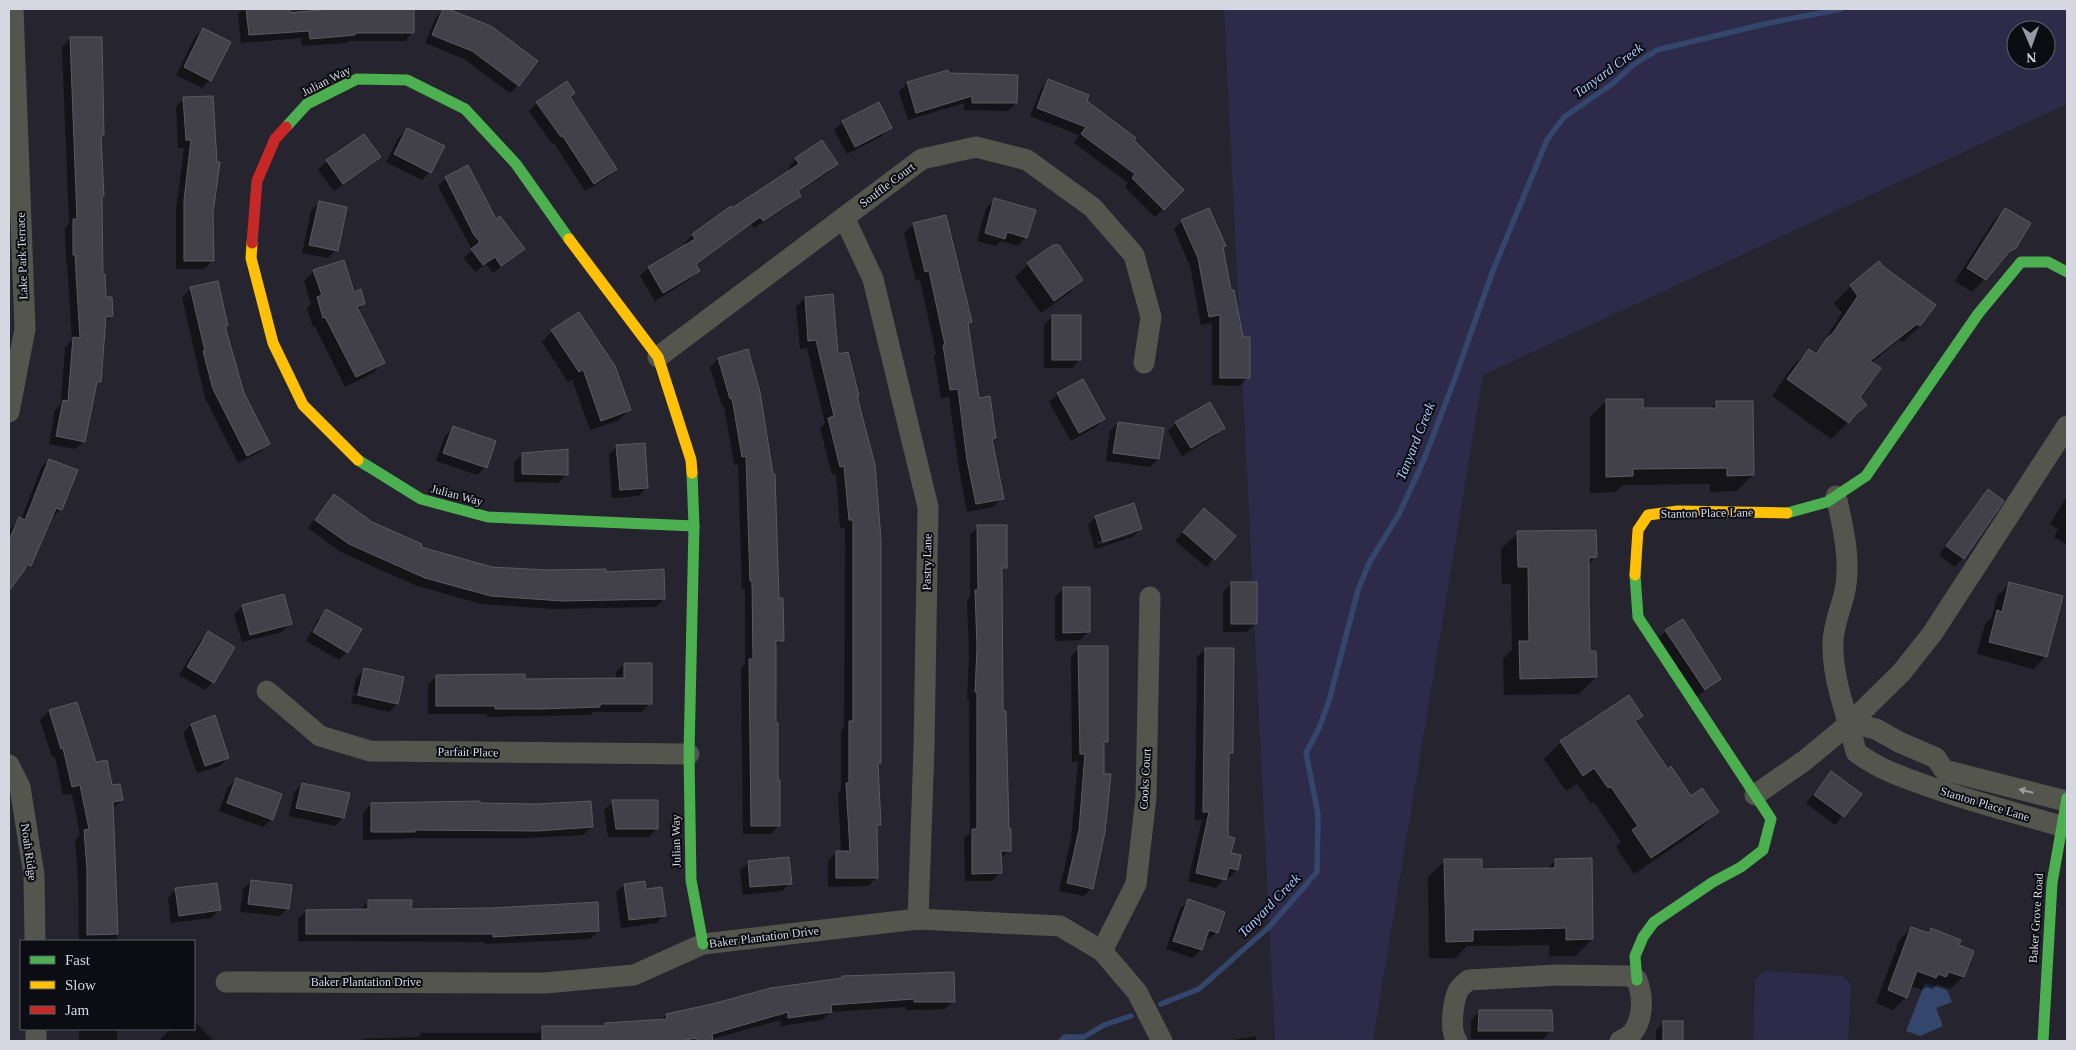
<svg xmlns="http://www.w3.org/2000/svg" width="2076" height="1050" font-family="Georgia,serif">
  <rect width="100%" height="100%" fill="#26242e"/>
  <g fill="#2d2b49" fill-rule="evenodd">
    <path d="M1224 9H2067V104L1483 375 1373 1041H1275ZM2016 30H2046V60H2016Z"/>
    <polygon points="1764,971 1843,976 1851,985 1848,1041 1753,1041 1755,980"/>
  </g>
  <polygon fill="#34466b" points="1925,983 1947,990 1952,1002 1936,1008 1943,1026 1920,1036 1906,1031"/>
  <g fill="#0007" fill-rule="evenodd">
    <polygon points="244,9 289,9 289,14 325,11 327,9 413,9 413,32 405,41 348,41 346,43 302,46 301,38 241,43 238,14"/>
    <polygon points="444,9 490,27 518,85 510,93 464,59 425,43 436,17"/>
    <polygon points="204,29 210,80 202,88 176,75 195,37"/>
    <polygon points="70,39 102,135 100,137 103,195 101,197 102,276 105,298 111,316 104,323 100,381 94,387 84,441 75,449 49,444 55,410 61,404 65,347 72,340 67,263 66,263 65,228 69,224 62,47"/>
    <polygon points="947,72 948,74 1016,103 1008,111 964,110 964,103 908,120 899,92 907,83"/>
    <polygon points="1049,80 1085,102 1133,140 1182,190 1155,217 1125,187 1128,183 1074,143 1079,135 1030,116 1041,89"/>
    <polygon points="569,98 616,169 608,177 585,191 554,143 552,144 529,111 537,103"/>
    <polygon points="184,99 212,212 212,261 204,269 176,269 176,209 184,148 178,148 176,107"/>
    <polygon points="843,122 890,128 882,136 847,154 834,130"/>
    <polygon points="408,129 430,172 422,180 386,162 399,137"/>
    <polygon points="363,136 379,157 371,165 334,191 318,170 327,161"/>
    <polygon points="796,159 837,164 829,172 797,193 799,196 791,204 754,228 751,224 695,265 699,271 690,279 655,301 640,276 648,268 686,245 684,243 693,235 730,207 732,209 790,171 788,168"/>
    <polygon points="446,178 495,221 523,249 493,273 486,264 475,272 464,258 472,250 438,186"/>
    <polygon points="995,200 1026,237 1018,246 1001,241 996,246 977,241 986,208"/>
    <polygon points="319,203 336,250 328,258 302,253 311,211"/>
    <polygon points="2006,209 2015,247 1972,292 1955,281 1993,222"/>
    <polygon points="1182,221 1224,246 1222,248 1248,377 1240,386 1212,385 1212,323 1201,325 1190,266 1174,229"/>
    <polygon points="914,224 970,322 967,325 978,399 994,438 991,441 1002,498 993,507 967,512 959,469 949,397 941,399 934,356 936,354 920,280 916,281 904,233"/>
    <polygon points="1053,247 1082,280 1069,293 1041,313 1015,277 1028,264"/>
    <polygon points="1879,263 1920,326 1903,342 1899,340 1871,363 1858,397 1865,405 1831,439 1772,396 1792,367 1809,350 1813,354 1820,347 1842,313 1834,303 1851,286"/>
    <polygon points="314,271 353,293 364,304 357,311 383,363 373,373 345,387 315,327 313,327 307,308 311,304 304,281"/>
    <polygon points="191,289 227,325 225,328 242,394 268,443 260,452 238,463 205,398 182,297"/>
    <polygon points="805,298 837,356 856,397 880,763 877,766 880,824 876,828 876,878 868,886 828,887 828,861 837,852 841,852 838,793 841,790 841,731 844,727 845,528 840,528 836,474 832,475 820,428 825,423 807,348 800,349 796,307"/>
    <polygon points="1052,317 1080,359 1072,368 1044,368 1044,325"/>
    <polygon points="552,331 629,410 619,420 590,430 572,379 568,382 542,342"/>
    <polygon points="747,351 782,640 775,647 779,825 771,834 743,834 741,668 745,664 745,588 742,589 738,464 734,465 724,406 722,406 710,367 718,359"/>
    <polygon points="1082,380 1104,419 1096,427 1071,441 1049,402 1058,394"/>
    <polygon points="1607,400 1642,409 1710,409 1717,402 1753,475 1736,491 1710,492 1710,484 1623,485 1615,492 1590,493 1590,417"/>
    <polygon points="1118,423 1158,459 1150,467 1106,461 1110,431"/>
    <polygon points="1176,423 1224,428 1215,436 1182,456 1168,431"/>
    <polygon points="453,428 486,467 477,475 436,461 445,436"/>
    <polygon points="617,446 647,487 639,496 612,498 609,454"/>
    <polygon points="523,454 567,474 558,483 514,482 514,462"/>
    <polygon points="49,460 61,509 53,517 51,517 30,566 20,573 9,589 9,531 19,519 21,520 41,468"/>
    <polygon points="1988,491 2002,501 1963,558 1955,567 1939,555 1980,499"/>
    <polygon points="334,496 372,523 420,547 492,568 605,573 664,599 656,607 553,609 482,604 417,586 341,552 308,528"/>
    <polygon points="2067,496 2067,545 2054,537 2058,529 2050,524"/>
    <path d="M1096 517 1141 529 1132 537 1095 549 1088 525ZM1133 531V534L1098 545 1097 542Z"/>
    <polygon points="1195,518 1234,537 1206,567 1175,541"/>
    <polygon points="978,527 1006,567 1001,572 1002,712 1007,830 1010,850 1000,859 1000,873 992,881 965,881 964,838 970,833 969,700 967,700 969,657 967,600 970,597 970,535"/>
    <polygon points="1518,533 1595,557 1588,565 1589,652 1596,677 1579,694 1504,695 1503,659 1512,650 1511,584 1502,584 1501,549"/>
    <polygon points="1231,583 1255,624 1247,632 1223,632 1223,592"/>
    <polygon points="2010,584 2046,656 2033,669 1977,654 1985,624 1992,617 1997,596"/>
    <polygon points="1063,589 1088,632 1080,640 1055,641 1055,597"/>
    <polygon points="243,606 290,624 282,632 242,642 234,614"/>
    <polygon points="327,611 347,652 339,660 306,641 318,619"/>
    <polygon points="1666,631 1719,679 1711,687 1696,697 1658,639"/>
    <polygon points="208,633 213,682 205,690 179,675 200,641"/>
    <polygon points="1079,648 1107,742 1102,746 1092,888 1084,896 1059,891 1071,839 1078,762 1072,762 1071,656"/>
    <polygon points="1205,649 1232,752 1227,756 1226,837 1230,854 1237,869 1229,878 1225,877 1216,888 1188,881 1202,820 1195,820 1197,657"/>
    <polygon points="624,664 650,703 642,712 593,712 590,715 532,716 487,717 487,714 428,714 428,684 437,676 524,680 616,679 616,672"/>
    <polygon points="365,670 397,704 389,712 351,703 353,695 393,704 393,702 353,693 356,678"/>
    <polygon points="1628,697 1642,716 1635,723 1667,770 1690,797 1717,812 1700,829 1634,874 1616,847 1621,842 1594,802 1591,804 1577,784 1566,791 1544,759 1561,742"/>
    <polygon points="77,703 95,764 122,800 112,809 116,888 117,941 79,941 78,880 75,840 80,835 72,794 63,795 55,757 52,757 40,720 49,711"/>
    <polygon points="191,725 228,757 220,766 197,773 183,733"/>
    <polygon points="1831,773 1860,794 1835,825 1806,803"/>
    <polygon points="236,779 272,819 263,827 219,811 228,787"/>
    <polygon points="302,784 343,818 335,826 289,816 294,792"/>
    <polygon points="613,802 657,828 649,837 608,837 604,810"/>
    <polygon points="371,804 479,804 592,827 583,835 528,838 407,838 405,839 363,840 363,813"/>
    <polygon points="1556,860 1592,939 1575,956 1549,956 1549,945 1467,946 1455,958 1429,958 1428,877 1445,861 1481,871 1546,870"/>
    <polygon points="749,862 790,883 782,891 743,895 740,870"/>
    <polygon points="251,881 288,908 280,916 240,912 243,889"/>
    <polygon points="644,882 645,890 664,915 656,923 621,928 616,893 624,885"/>
    <polygon points="176,889 220,909 211,918 171,923 168,898"/>
    <polygon points="369,901 410,910 598,931 590,939 485,944 485,942 298,941 298,919 306,911 360,909"/>
    <polygon points="1188,901 1217,932 1208,940 1204,939 1201,950 1192,958 1166,949 1180,909"/>
    <polygon points="1911,928 1927,933 1931,929 1957,946 1973,951 1963,977 1950,989 1937,984 1933,989 1926,987 1922,990 1910,986 1906,997 1893,1010 1876,1003 1899,941"/>
    <polygon points="842,977 954,1001 945,1009 906,1010 906,1007 831,1012 822,1020 781,1026 780,1020 712,1039 712,1041 361,1041 363,1039 418,1037 421,1033 538,1033 543,1028 603,1027 606,1025 660,1021 666,1015 840,980"/>
    <polygon points="1479,1012 1551,1030 1543,1039 1471,1039 1471,1020"/>
    <polygon points="194,1021 214,1041 163,1041 160,1039 171,1029 194,1029"/>
    <polygon points="1664,1022 1682,1022 1682,1041 1656,1041 1656,1030"/>
    <rect x="79" y="1029" width="38" height="12"/>
    <polygon points="1256,1036 1256,1041 1227,1041"/>
  </g>
  <g fill="none" stroke-linecap="round" stroke-linejoin="round">
    <g stroke="#34466b" stroke-width="5.5">
      <polyline points="1161,1004 1199,989 1270,926 1317,872 1318,814 1306,753 1319,728 1329,701 1358,590 1369,563 1399,514 1423,462 1454,381 1492,273 1547,140 1564,117 1612,84 1633,65 1657,50 1769,23 1841,9"/>
      <polyline points="1061,1041 1065,1037 1084,1037 1104,1025 1131,1016"/>
    </g>
  </g>
  <g fill="#424149" stroke="#5a5a62">
    <polygon points="246,9 290,9 290,13 330,9 414,9 414,33 355,33 355,35 310,39 309,31 249,35"/>
    <polygon points="443,9 448,9 491,26 538,61 519,86 472,51 432,35"/>
    <polygon points="203,28 231,42 211,81 184,67"/>
    <polygon points="70,37 102,37 104,135 101,135 104,196 102,196 103,274 105,274 106,297 112,297 113,316 106,317 101,382 97,382 85,442 56,436 63,400 68,401 73,337 80,338 75,255 73,255 73,219 77,219"/>
    <polygon points="948,70 949,73 1018,75 1017,103 972,103 972,96 916,113 907,82"/>
    <polygon points="1048,79 1089,95 1087,101 1136,138 1134,140 1184,190 1164,210 1132,178 1135,174 1081,134 1086,127 1037,108"/>
    <polygon points="567,81 575,93 570,97 617,169 594,184 562,135 561,137 536,102"/>
    <polygon points="213,96 217,162 220,162 213,213 214,261 184,261 184,200 191,140 186,140 183,97"/>
    <polygon points="879,102 892,128 855,147 842,121"/>
    <polygon points="407,128 445,146 431,173 394,154"/>
    <polygon points="364,134 381,157 343,184 326,160"/>
    <polygon points="822,140 838,164 798,191 801,196 763,221 760,217 696,264 700,271 663,293 648,267 695,239 692,234 731,206 732,208 799,164 795,158"/>
    <polygon points="468,165 496,219 500,216 525,249 501,266 495,257 483,265 471,249 480,242 474,235 445,177"/>
    <polygon points="994,198 1036,210 1027,238 1007,232 1005,239 985,233"/>
    <polygon points="319,201 347,207 338,251 309,245"/>
    <polygon points="1209,208 1226,246 1223,247 1231,290 1234,290 1243,337 1250,337 1250,378 1220,378 1220,315 1209,317 1198,258 1181,220"/>
    <polygon points="2005,208 2031,223 2016,248 2009,252 1986,280 1967,268"/>
    <polygon points="946,215 972,322 968,323 979,398 990,396 996,438 992,439 1004,499 976,504 967,460 958,389 950,390 943,345 945,345 929,271 925,272 913,223"/>
    <polygon points="1053,245 1059,245 1083,280 1054,301 1027,263"/>
    <polygon points="344,260 354,292 361,289 365,304 357,307 385,363 356,377 325,317 323,318 317,297 322,295 313,270"/>
    <polygon points="1879,261 1884,267 1936,305 1920,326 1917,324 1870,361 1881,368 1860,397 1867,405 1856,414 1849,423 1787,379 1809,349 1816,354 1827,338 1833,333 1858,296 1850,285"/>
    <polygon points="218,281 228,326 225,326 244,393 270,444 247,456 213,389 203,351 205,351 190,287"/>
    <polygon points="833,294 838,354 848,352 859,396 857,396 875,465 881,539 881,763 878,763 881,825 877,825 878,878 836,878 836,851 850,851 846,783 849,783 849,721 853,721 853,520 849,520 844,466 840,467 828,418 834,416 816,340 808,341 805,297"/>
    <polygon points="579,312 615,366 631,410 601,421 583,369 579,372 551,330"/>
    <rect x="1052" y="315" width="29" height="45"/>
    <polygon points="748,349 760,392 773,474 775,474 779,598 783,598 784,641 776,641 776,723 778,723 778,780 780,780 780,826 751,826 749,659 753,659 752,581 750,581 746,456 742,457 732,398 730,399 718,358"/>
    <polygon points="1083,379 1105,419 1079,433 1057,393"/>
    <polygon points="1606,399 1643,399 1643,408 1716,408 1716,401 1753,401 1754,475 1727,476 1727,468 1633,469 1633,476 1606,477"/>
    <polygon points="1210,402 1225,428 1191,448 1175,422"/>
    <polygon points="1118,422 1164,428 1159,459 1113,453"/>
    <polygon points="453,426 496,441 487,468 443,453"/>
    <polygon points="645,443 648,488 620,490 616,445"/>
    <polygon points="568,449 568,475 522,474 522,453"/>
    <polygon points="49,459 78,470 62,510 56,508 31,566 28,565 9,591 9,540 19,517 25,520"/>
    <polygon points="1988,489 2004,501 1964,559 1946,546"/>
    <polygon points="334,494 372,522 422,544 421,547 492,567 548,570 606,569 606,572 664,569 665,599 562,601 491,596 425,578 349,544 315,520"/>
    <polygon points="1134,503 1142,529 1103,542 1095,516"/>
    <polygon points="1204,508 1236,536 1215,560 1183,532"/>
    <polygon points="977,525 1007,525 1007,568 1002,568 1003,711 1006,711 1009,829 1011,829 1011,851 1001,851 1002,873 972,874 972,829 977,829 977,692 975,692 977,648 975,590 978,590"/>
    <polygon points="1596,530 1597,557 1589,558 1589,595 1590,651 1596,651 1597,677 1520,679 1519,641 1529,641 1528,567 1518,567 1517,531"/>
    <rect x="1231" y="582" width="26" height="42"/>
    <polygon points="2009,582 2063,596 2047,657 1989,642 1997,610 2002,612"/>
    <polygon points="1063,587 1090,587 1090,632 1063,633"/>
    <polygon points="284,594 292,624 250,635 242,605"/>
    <polygon points="326,609 362,629 348,653 313,632"/>
    <polygon points="1683,619 1721,679 1705,690 1665,630"/>
    <polygon points="208,631 235,647 214,683 187,667"/>
    <polygon points="1078,646 1108,646 1108,742 1104,742 1104,774 1111,774 1105,832 1093,889 1067,883 1079,830 1085,754 1080,754"/>
    <polygon points="1205,648 1234,648 1233,753 1229,753 1228,836 1235,838 1231,853 1241,855 1238,870 1229,868 1226,880 1196,873 1209,812 1203,812"/>
    <polygon points="624,663 652,663 652,704 600,704 600,707 541,709 495,709 495,706 436,706 436,675 525,674 525,679 624,678"/>
    <polygon points="364,668 404,677 398,704 358,695"/>
    <polygon points="1629,695 1643,716 1635,721 1668,769 1671,766 1691,796 1702,788 1719,812 1651,858 1632,830 1638,826 1611,787 1608,788 1594,768 1583,776 1560,741"/>
    <polygon points="77,702 96,762 107,760 112,785 120,784 123,800 113,802 118,934 87,935 87,870 84,830 89,829 80,785 72,787 63,748 61,749 49,710"/>
    <polygon points="215,715 229,758 205,766 191,724"/>
    <polygon points="1831,771 1862,794 1844,817 1814,795"/>
    <polygon points="236,778 282,794 273,820 227,803"/>
    <polygon points="302,783 350,793 344,818 296,808"/>
    <polygon points="612,800 658,800 658,829 616,829"/>
    <polygon points="480,801 480,803 537,804 591,801 593,827 537,831 415,830 415,832 371,832 371,803"/>
    <polygon points="789,857 792,884 750,887 748,861"/>
    <polygon points="1592,858 1593,939 1566,940 1566,928 1529,929 1473,930 1473,941 1446,942 1444,859 1482,859 1482,869 1555,868 1555,859"/>
    <polygon points="251,880 292,885 289,909 248,904"/>
    <polygon points="645,881 646,889 662,887 666,916 629,920 624,884"/>
    <polygon points="217,883 221,910 179,916 175,888"/>
    <polygon points="1188,899 1225,912 1218,933 1209,930 1202,950 1173,941"/>
    <polygon points="368,900 412,900 411,909 492,908 598,902 599,931 493,937 493,934 306,934 306,910 368,909"/>
    <polygon points="1911,927 1929,933 1931,928 1961,940 1959,945 1974,951 1964,977 1949,972 1946,977 1938,974 1936,978 1917,971 1907,998 1888,990"/>
    <polygon points="954,972 955,1002 914,1002 914,999 831,1005 832,1012 788,1018 788,1012 712,1034 713,1041 696,1041 696,1038 680,1041 542,1041 542,1026 605,1026 605,1023 667,1019 666,1014 712,1004 771,988 842,978 842,976"/>
    <polygon points="1479,1010 1552,1010 1553,1031 1478,1031"/>
    <rect x="1663" y="1021" width="20" height="20"/>
  </g>
  <g fill="none" stroke-linecap="round" stroke-linejoin="round">
    <g stroke="#54554d" stroke-width="21">
      <polyline points="844,217 873,279 928,507 924,748 918,919"/>
      <polyline points="658,357 922,159 976,147 1027,160 1092,207 1134,255 1151,317 1144,363"/>
      <polyline points="9,412 25,329 13,9"/>
      <path d="M1836 496C1843 526 1852 563 1844 595 1840 611 1833 626 1833 643 1832 681 1848 716 1856 752 1879 770 1908 779 1936 789 1977 803 2019 814 2061 826"/>
      <polyline points="267,691 320,736 370,751 689,754"/>
      <polyline points="1850,723 1876,729 1899,742 1936,758 1944,770 2066,801"/>
      <polyline points="9,765 20,787 34,875 35,941"/>
      <polyline points="1755,795 1804,761 1850,723 1901,673 1932,634 2067,426"/>
      <polyline points="1102,951 1136,884 1146,797 1150,597"/>
      <polyline points="226,982 545,983 634,975 703,944 918,919 1060,926 1102,951 1137,992 1162,1041"/>
      <polyline points="36,1029 36,1041"/>
      <path d="M1457 1041C1449 1032 1453 1002 1458 991 1460 987 1465 983 1469 980L1557 975 1629 976 1637 980C1643 996 1644 1017 1633 1032 1630 1036 1624 1039 1620 1041"/>
    </g>
    <g stroke="#4caf50" stroke-width="11">
      <polyline points="286,127 307,104 357,79 407,80 465,109 516,164 569,239"/>
      <polyline points="358,460 421,499 488,517 694,526"/>
      <polyline points="692,473 694,526 689,754 691,880 703,944"/>
      <polyline points="1787,513 1827,502 1866,476 1978,314 2021,262 2048,262 2067,272"/>
      <polyline points="1635,575 1638,617 1771,819 1763,850 1741,867 1713,882 1654,922 1643,937 1635,956 1637,980"/>
      <polyline points="2043,1041 2052,883 2067,798"/>
    </g>
    <g stroke="#ffc107" stroke-width="11">
      <polyline points="569,239 658,357 691,460 692,473"/>
      <polyline points="252,243 251,258 273,343 303,405 358,460"/>
      <polyline points="1635,575 1638,530 1648,515 1678,511 1787,513"/>
    </g>
    <polyline stroke="#c62828" stroke-width="11" points="252,243 257,181 275,139 286,127"/>
  </g>
  <defs><path id="oneway-solid" d="M-6-.8H1V-3.2L6.5 0L1 3.2V.8H-6Z" transform="scale(1.25)"/></defs>
  <use fill="#9c9c9f" href="#oneway-solid" transform="translate(2026 791) rotate(-166)"/>
  <g text-anchor="middle" stroke-width="4" stroke-linejoin="round" paint-order="stroke">
    <g font-size="12" fill="#d7d7e2" stroke="#0c0c13">
      <text transform="translate(326 81) rotate(-27)" y="4">Julian Way</text>
      <text transform="translate(887 185) rotate(-37)" y="4">Souffle Court</text>
      <text transform="translate(22 256) rotate(-92)" y="4">Lake Park Terrace</text>
      <text transform="translate(457 495) rotate(15)" y="4">Julian Way</text>
      <text transform="translate(1707 513) rotate(-1)" y="4">Stanton Place Lane</text>
      <text transform="translate(927 562) rotate(-89)" y="4">Pastry Lane</text>
      <text transform="translate(468 752) rotate(1)" y="4">Parfait Place</text>
      <text transform="translate(1145 779) rotate(-87)" y="4">Cooks Court</text>
      <text transform="translate(1985 804) rotate(17)" y="4">Stanton Place Lane</text>
      <text transform="translate(676 841) rotate(-91)" y="4">Julian Way</text>
      <text transform="translate(29 852) rotate(82)" y="4">Noah Ridge</text>
      <text transform="translate(2036 918) rotate(-86)" y="4">Baker Grove Road</text>
      <text transform="translate(764 937) rotate(-7)" y="4">Baker Plantation Drive</text>
      <text x="366" y="986">Baker Plantation Drive</text>
    </g>
    <g font-size="14" font-style="italic" fill="#adc8fe" stroke="#0c0c13">
      <text transform="translate(1608 70) rotate(-36)" y="5">Tanyard Creek</text>
      <text transform="translate(1415 441) rotate(-68)" y="5">Tanyard Creek</text>
      <text transform="translate(1269 905) rotate(-46)" y="5">Tanyard Creek</text>
    </g>
  </g>
  <rect width="2076" height="1050" fill="none" stroke="#d7d7e2" stroke-width="20"/>
  <rect x="20" y="940" width="175" height="90" fill="#0c0c13" stroke="#5d5d66"/>
  <rect x="30" y="956" width="25" height="8" fill="#4caf50" stroke="#5d5d66"/>
  <text x="65" y="965" font-size="15" fill="#d7d7e2">Fast</text>
  <rect x="30" y="981" width="25" height="8" fill="#ffc107" stroke="#5d5d66"/>
  <text x="65" y="990" font-size="15" fill="#d7d7e2">Slow</text>
  <rect x="30" y="1006" width="25" height="8" fill="#c62828" stroke="#5d5d66"/>
  <text x="65" y="1015" font-size="15" fill="#d7d7e2">Jam</text>
  <g transform="translate(2031 45) rotate(178)"><circle r="24" fill="#0c0c13" stroke="#5d5d66"/>
  <path d="M0-4L9 19L0 12L-9 19Z" fill="#9998a3"/>
  <text y="-8" font-size="14" font-weight="bold" text-anchor="middle" fill="#d7d7e2">N</text>
  </g>
</svg>
